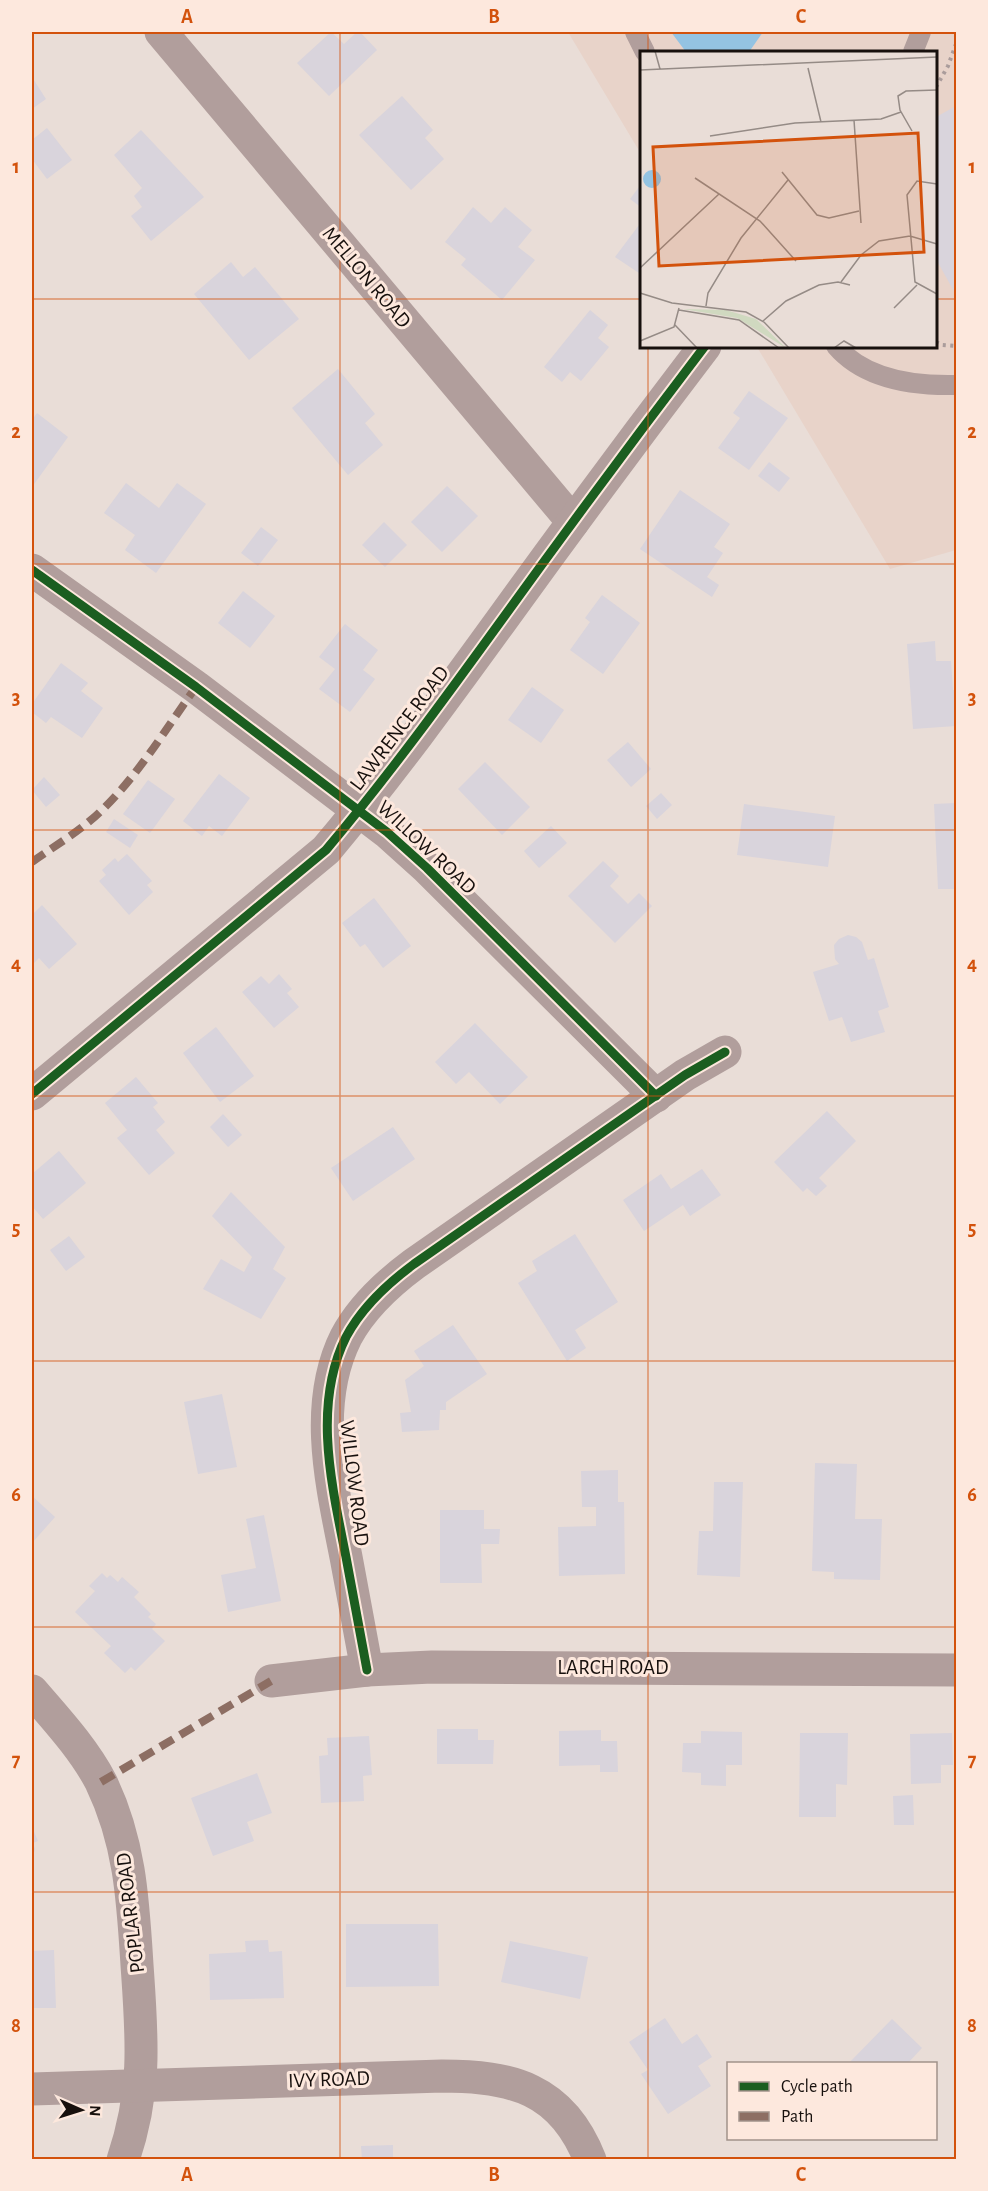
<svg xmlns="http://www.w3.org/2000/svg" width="988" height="2191" font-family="'Alegreya Sans',sans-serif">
  <rect width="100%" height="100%" fill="#e9ddd7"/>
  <polygon fill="#e8d3c9" points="568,32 956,32 956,550 890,569 757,347 936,346 936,52 642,52 641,154"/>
  <polygon fill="#94c3e2" points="671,32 763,32 749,52 686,52"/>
  <g fill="#d9d4dc">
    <polygon points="331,32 344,44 357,32 360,32 377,50 329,96 297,63"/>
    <polygon points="32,77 46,99 32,109"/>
    <polygon points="402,96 433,130 425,138 444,159 411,190 359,135"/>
    <polygon points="956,106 956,295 936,259 936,117"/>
    <polygon points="47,128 72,160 47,179 32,159 32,140"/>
    <polygon points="141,130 204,197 151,241 131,216 142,207 134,196 142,188 114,155"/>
    <polygon points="642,183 642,208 630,199"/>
    <polygon points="473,207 491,223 505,207 532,230 518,247 535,260 502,300 461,265 466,259 445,242"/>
    <polygon points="642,221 642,275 615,257"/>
    <polygon points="231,262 243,277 255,267 299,319 249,360 194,294"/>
    <polygon points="590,310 608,325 598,338 609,347 581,381 570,372 562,382 544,367"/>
    <polygon points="338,369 375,414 365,423 383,445 348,475 292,408"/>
    <polygon points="749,391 788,418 749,470 718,448 740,418 733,413"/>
    <polygon points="37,413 68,437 32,487 32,420"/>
    <polygon points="769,462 790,478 779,492 758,476"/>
    <polygon points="126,483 159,508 177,483 206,504 156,573 125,550 135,535 104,513"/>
    <polygon points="447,486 478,516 442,552 411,522"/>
    <polygon points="680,490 730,524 714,547 723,553 707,577 719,585 712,597 640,549"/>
    <polygon points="384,522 407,545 385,567 362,545"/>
    <polygon points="261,527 278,540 258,566 241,553"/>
    <polygon points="243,591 275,616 250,648 218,623"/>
    <polygon points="602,595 640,623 603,674 570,650 590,622 585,618"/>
    <polygon points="345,624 378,650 363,670 375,679 350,712 319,689 335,669 319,657"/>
    <polygon points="935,641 936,661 951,661 953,690 956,690 956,726 913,729 907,644"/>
    <polygon points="61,663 88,683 81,691 103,708 82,738 51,717 46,723 32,712 32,704"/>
    <polygon points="532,687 564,710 541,743 508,720"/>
    <polygon points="628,742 651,769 631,787 607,760"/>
    <polygon points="485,762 530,807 502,835 458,789"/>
    <polygon points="219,774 250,798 222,836 209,826 202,836 183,821"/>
    <polygon points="44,777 60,795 46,807 32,790"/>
    <polygon points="148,780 175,799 150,833 123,814"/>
    <polygon points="661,793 672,805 657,819 646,806"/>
    <polygon points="956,803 956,889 938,889 934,804"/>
    <polygon points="744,804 835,816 828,867 737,855"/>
    <polygon points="114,819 138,835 130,848 106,832"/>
    <polygon points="551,826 567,843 539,868 524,851"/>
    <polygon points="127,854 152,881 147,885 153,892 129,915 99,881 106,875 102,870 115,858 118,862"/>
    <polygon points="603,861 619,876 610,886 628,904 639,893 652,906 615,943 568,896"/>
    <polygon points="374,898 411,946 383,968 365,944 360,947 342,923"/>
    <polygon points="42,905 77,944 49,969 39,958 32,965 32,915"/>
    <polygon points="848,935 856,937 862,942 868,960 874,958 889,1007 878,1011 885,1032 851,1042 842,1017 829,1021 813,972 839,964 835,959 834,945 839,939"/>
    <polygon points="279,974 292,989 287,993 299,1007 274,1028 242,992 261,976 269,984"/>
    <polygon points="475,1023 528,1077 500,1104 469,1072 456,1084 435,1062"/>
    <polygon points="216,1027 254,1076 220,1102 183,1053"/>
    <polygon points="136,1077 158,1103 153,1107 165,1122 156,1130 175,1153 149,1175 117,1138 127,1130 105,1103"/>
    <polygon points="827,1111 856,1141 819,1178 827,1186 816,1196 807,1188 803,1192 774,1162"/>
    <polygon points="223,1114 242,1135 228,1147 210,1127"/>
    <polygon points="393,1127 415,1159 353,1201 331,1168"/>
    <polygon points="59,1151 86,1183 43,1219 32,1206 32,1174"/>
    <polygon points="702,1169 721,1195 690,1216 683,1205 644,1231 623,1200 661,1174 671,1189"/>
    <polygon points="231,1192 285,1247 273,1269 286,1278 261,1319 203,1289 221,1259 244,1272 252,1257 212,1216"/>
    <polygon points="575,1234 618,1302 575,1330 586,1348 567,1361 518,1283 537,1271 532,1261"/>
    <polygon points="69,1236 85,1257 66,1271 50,1250"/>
    <polygon points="453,1325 487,1374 446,1402 446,1410 440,1410 439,1430 402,1432 400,1413 411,1412 405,1380 424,1366 414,1351"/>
    <polygon points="222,1394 237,1467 198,1474 184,1402"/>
    <polygon points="815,1463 857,1464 855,1519 882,1519 880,1580 834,1579 834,1572 812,1571"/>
    <polygon points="618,1470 618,1502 624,1502 625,1574 559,1576 558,1527 596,1526 596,1507 582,1507 581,1471"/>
    <polygon points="714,1482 743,1482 740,1577 697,1575 699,1531 713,1531"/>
    <polygon points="32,1496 55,1517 32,1543"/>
    <polygon points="440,1510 484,1510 484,1529 500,1529 499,1544 481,1544 482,1583 440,1583"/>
    <polygon points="264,1515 281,1601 228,1612 221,1575 256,1568 246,1519"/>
    <polygon points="102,1573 107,1578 110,1575 118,1582 122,1577 139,1592 134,1597 151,1614 148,1617 156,1624 152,1629 165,1641 135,1671 131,1667 125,1673 104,1653 111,1646 75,1612 95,1591 89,1586"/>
    <polygon points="437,1729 478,1729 478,1740 494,1740 493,1764 437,1764"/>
    <polygon points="601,1730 601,1741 617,1741 618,1772 600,1772 600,1765 559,1766 559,1731"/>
    <polygon points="701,1731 742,1732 742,1765 726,1765 726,1786 701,1785 701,1773 682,1772 683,1743 701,1743"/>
    <polygon points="800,1733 848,1733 847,1785 836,1784 836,1817 799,1817"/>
    <polygon points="952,1733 953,1765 941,1765 941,1783 911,1784 910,1734"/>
    <polygon points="369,1736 372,1775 363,1776 364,1801 321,1803 319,1756 328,1755 327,1738"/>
    <polygon points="257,1773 272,1813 247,1822 254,1841 213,1856 191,1798"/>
    <polygon points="913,1795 914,1825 894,1825 893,1796"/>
    <polygon points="32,1827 38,1841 33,1843 35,1849 32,1860"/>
    <polygon points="346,1924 438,1924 439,1986 346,1987"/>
    <polygon points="268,1940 269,1952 282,1951 284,1998 210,2000 209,1954 246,1952 245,1941"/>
    <polygon points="510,1941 588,1957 580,1999 501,1982"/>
    <polygon points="54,1950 56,2008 32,2008 32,1951"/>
    <polygon points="665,2018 682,2044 697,2034 712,2057 698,2066 711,2086 668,2114 641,2074 648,2070 629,2042"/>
    <polygon points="892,2019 922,2048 907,2064 848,2064"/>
    <polygon points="393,2145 393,2160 362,2160 361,2146"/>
  </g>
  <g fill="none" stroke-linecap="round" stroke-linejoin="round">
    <g stroke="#aa9c9b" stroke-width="4" stroke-dasharray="3 4.5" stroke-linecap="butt">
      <polyline points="936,87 948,66 956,44"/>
      <polyline points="936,342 942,345 956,346"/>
    </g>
    <g stroke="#b19e9c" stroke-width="20">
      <polyline points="635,32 645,52"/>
      <polyline points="913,52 921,32"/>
      <path d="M836 346C865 380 915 386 956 385"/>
    </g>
    <g stroke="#b19e9c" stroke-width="33">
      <polyline points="161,32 573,522"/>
      <polyline points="32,570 196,687 387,832 427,868 656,1096"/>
      <path d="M32 1094 326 850C390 774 448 694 506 614 571 524 637 435 705 346"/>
      <path d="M367 1670C360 1632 353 1595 346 1557 332 1486 312 1405 346 1337 362 1307 387 1284 414 1264L685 1075 725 1052"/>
      <polyline points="271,1681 367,1670 432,1667 956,1670"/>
      <path d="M32 1691C56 1719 84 1749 101 1782 130 1842 133 1900 137 1965 142 2037 147 2089 123 2160"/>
      <path d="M32 2089 442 2076C511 2076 562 2088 590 2160"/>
    </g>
    <g stroke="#8d6e63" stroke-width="8" stroke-dasharray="15 8" stroke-linecap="butt">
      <path d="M32 862C56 845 82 830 103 809 139 774 167 727 196 687"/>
      <polyline points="101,1782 271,1681"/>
    </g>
    <defs>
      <g id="cycleway">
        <polyline points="32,570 196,687 387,832 427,868 656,1096"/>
        <path d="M32 1094 326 850C390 774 448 694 506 614 571 524 637 435 705 346"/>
        <path d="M367 1670C360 1632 353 1595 346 1557 332 1486 312 1405 346 1337 362 1307 387 1284 414 1264L685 1075 725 1052"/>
      </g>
    </defs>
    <use href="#cycleway" stroke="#fde8dd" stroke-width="13"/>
    <use href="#cycleway" stroke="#1b5e20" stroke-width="9"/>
  </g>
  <path fill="none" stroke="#d3520c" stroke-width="1.5" stroke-opacity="0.55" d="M340 32V2160M648 32V52M32 299H642M936 299H956M648 346V2160M32 564H956M32 830H956M32 1096H956M32 1361H956M32 1627H956M32 1892H956"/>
  <g text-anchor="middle" stroke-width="6" stroke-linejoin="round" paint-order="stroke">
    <g font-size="21" fill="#17100d" stroke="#fde8dd">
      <text transform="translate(367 277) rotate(50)" y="7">MELLON ROAD</text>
      <text transform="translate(399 728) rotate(-53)" y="7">LAWRENCE ROAD</text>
      <text transform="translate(427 847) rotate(43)" y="7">WILLOW ROAD</text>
      <text transform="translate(355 1483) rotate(83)" y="7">WILLOW ROAD</text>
      <text x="613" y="1674">LARCH ROAD</text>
      <text transform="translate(130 1913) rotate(-97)" y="7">POPLAR ROAD</text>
      <text transform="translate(329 2079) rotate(-2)" y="7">IVY ROAD</text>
    </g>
  </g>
  <g transform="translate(640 51)">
    <rect width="297" height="297" fill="#e9ddd7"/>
    <path d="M43 258 86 259 116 268 146 297 97 267Z" fill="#d0d9c0"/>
    <path d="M3 128a9 9 0 1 1 18 0a9 9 0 1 1-18 0Z" fill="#94c3e2"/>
    <path fill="none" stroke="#958b86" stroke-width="1.5" d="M15 0 20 18M168 17 181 71M0 19 297 6M214 69 221 172M272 80 260 59 258 45 266 40 297 39M70 85 155 72 241 68 261 61M142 121 177 164 189 167 219 160M55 127 120 170 156 210M297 133 277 130 267 144 275 231 297 243M0 217 79 143M201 231 221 204 239 190 270 185 297 193M0 242 32 252 106 261 124 271 149 297M66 255 68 242 101 187 148 129M254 257 277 234M39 259 99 269 139 297M123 270 146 250 179 234 198 231 210 234M35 274 57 297M0 290 34 276 39 257M194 297 204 290 216 297"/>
    <path fill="#d3520c" fill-opacity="0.15" stroke="#d3520c" stroke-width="3" d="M278 82 284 201 19 215 13 96Z"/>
    <rect width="297" height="297" fill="none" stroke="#17100d" stroke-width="3"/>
  </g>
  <rect width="988" height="2191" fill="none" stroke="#fde8dd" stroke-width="66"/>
  <rect x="727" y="2062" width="210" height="78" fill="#fde8dd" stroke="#a1928a" stroke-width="1.5"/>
  <rect x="739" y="2082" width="30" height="9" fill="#1b5e20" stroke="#a1928a" stroke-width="1.5"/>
  <text x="781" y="2092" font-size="18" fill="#17100d">Cycle path</text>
  <rect x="739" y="2112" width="30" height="9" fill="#8d6e63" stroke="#a1928a" stroke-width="1.5"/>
  <text x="781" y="2122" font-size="18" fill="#17100d">Path</text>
  <g transform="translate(81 2110) rotate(93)" stroke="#fde8dd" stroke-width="4.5" paint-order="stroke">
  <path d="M0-4.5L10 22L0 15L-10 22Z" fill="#17100d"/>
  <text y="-9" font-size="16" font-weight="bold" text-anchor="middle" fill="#17100d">N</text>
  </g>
  <rect x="33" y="33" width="922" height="2125" fill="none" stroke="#d3520c" stroke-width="2"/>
  <g font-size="20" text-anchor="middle" font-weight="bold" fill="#d3520c">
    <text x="187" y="23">A</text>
    <text x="494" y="23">B</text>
    <text x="801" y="23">C</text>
    <text x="16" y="173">1</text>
    <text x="972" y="173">1</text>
    <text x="16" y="438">2</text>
    <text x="972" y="438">2</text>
    <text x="16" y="704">3</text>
    <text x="972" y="704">3</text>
    <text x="16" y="970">4</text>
    <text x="972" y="970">4</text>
    <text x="16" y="1235">5</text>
    <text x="972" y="1235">5</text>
    <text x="16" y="1501">6</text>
    <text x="972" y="1501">6</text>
    <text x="16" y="1766">7</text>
    <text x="972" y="1766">7</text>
    <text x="16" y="2032">8</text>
    <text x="972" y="2032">8</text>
    <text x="187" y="2181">A</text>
    <text x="494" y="2181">B</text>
    <text x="801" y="2181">C</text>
  </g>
</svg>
